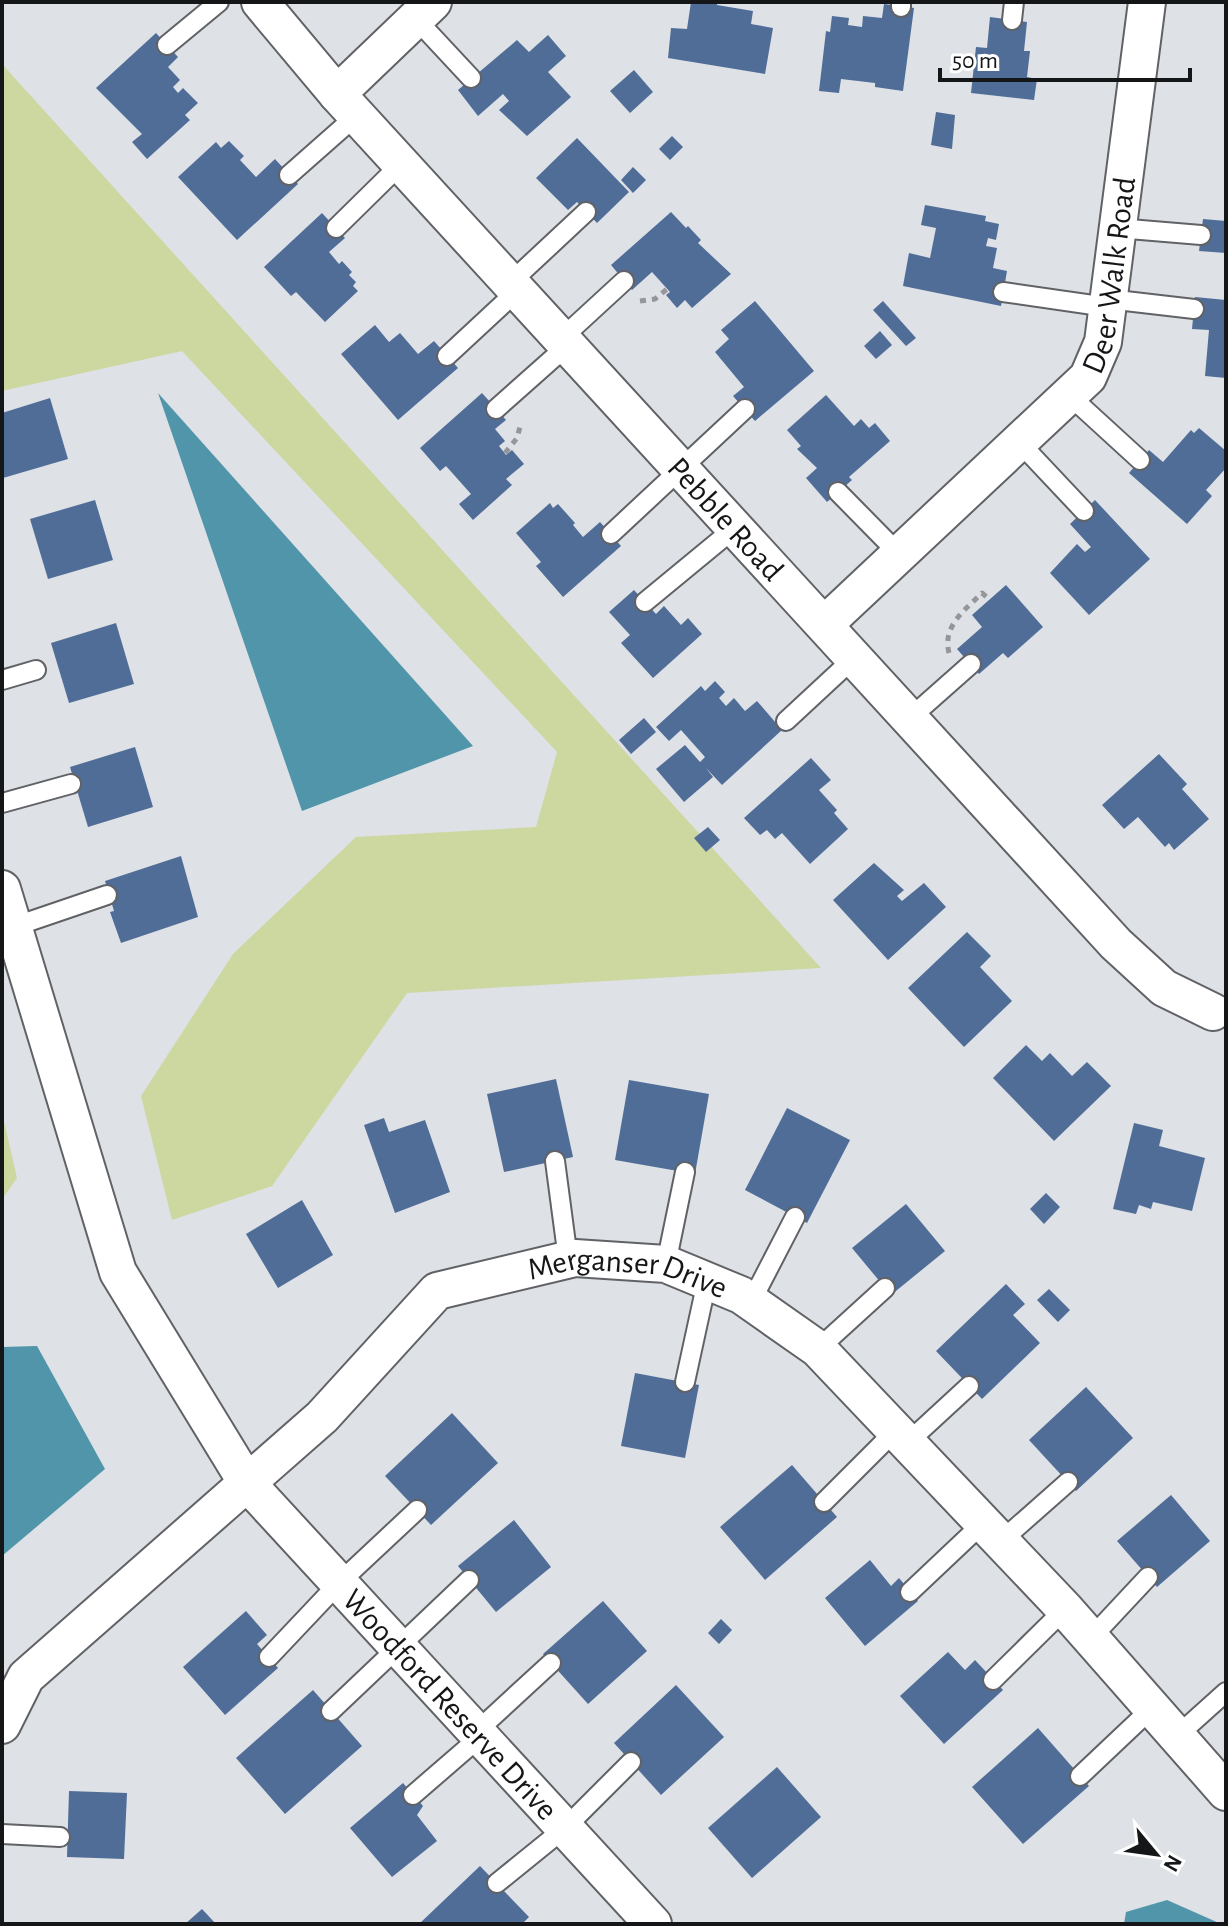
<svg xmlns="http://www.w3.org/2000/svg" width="1228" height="1926" font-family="'Alegreya Sans',sans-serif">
  <rect width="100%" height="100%" fill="#dee1e6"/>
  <g fill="#cdd7a0">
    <polygon points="2,64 821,968 407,993 272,1186 172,1220 141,1096 233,954 356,837 536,827 557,752 182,351 2,391"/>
    <polygon points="2,1113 17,1178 2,1199"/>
  </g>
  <g fill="#5195ab">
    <polygon points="158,393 473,746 302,811"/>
    <polygon points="37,1346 105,1469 2,1556 2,1347"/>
    <polygon points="1167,1900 1219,1923 1220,1924 1124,1924 1126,1912"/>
  </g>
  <g fill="#506d98">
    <polygon points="691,2 717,2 717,5 753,11 751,24 773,28 765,74 668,58 671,28 687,29"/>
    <polygon points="884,4 914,8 903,91 875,87 875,83 841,79 839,93 819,91 826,31 830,32 832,16 849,18 848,25 862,27 863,16 882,18"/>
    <polygon points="990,17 1027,22 1024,51 1030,51 1027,77 1037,79 1034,100 971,93 976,47 987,48"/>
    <polygon points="156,33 178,57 168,67 180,80 173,87 178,93 183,88 198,103 185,115 190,120 147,159 132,142 142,134 96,88"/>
    <polygon points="548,35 566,56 548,72 571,97 527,136 499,110 509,101 503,94 478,116 458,90 517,40 529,52"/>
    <polygon points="634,70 653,92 630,113 610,91"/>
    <polygon points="936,112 955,115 952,149 931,145"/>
    <polygon points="672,136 683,147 670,160 659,149"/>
    <polygon points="577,138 629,192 597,223 577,202 568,210 536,178"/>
    <polygon points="229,141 244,156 240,160 256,177 275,159 298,184 237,240 178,177 216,142 221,148"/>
    <polygon points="633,167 646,180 633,193 621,180"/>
    <polygon points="925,205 986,216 985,221 999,224 996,240 988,238 986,246 997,248 993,268 1007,271 1001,306 903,286 909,253 930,258 936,228 921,225"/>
    <polygon points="671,212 686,228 688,226 701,240 698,243 731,274 692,308 685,300 677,308 666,295 670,292 652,272 632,290 611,265"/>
    <polygon points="322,213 345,238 329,252 339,264 342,261 352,272 349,275 356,282 353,286 358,291 325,322 296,292 291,296 264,267"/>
    <polygon points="1203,219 1226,221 1226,253 1199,251"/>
    <polygon points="1195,297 1226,300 1226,378 1205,376 1209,330 1192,329"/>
    <polygon points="755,301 814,371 755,421 733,396 744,387 715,352 729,339 721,330"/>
    <polygon points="883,301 916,338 906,346 873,310"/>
    <polygon points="375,325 389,342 400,333 418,354 434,341 458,368 398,420 341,354"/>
    <polygon points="880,331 892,345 876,359 864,346"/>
    <polygon points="482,393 506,420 495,429 505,441 499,446 506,455 512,450 524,464 506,479 512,485 473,520 459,504 471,494 446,466 440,471 420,448"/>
    <polygon points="826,395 854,426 861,419 869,428 875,423 890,441 849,477 852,480 827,502 806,478 817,468 797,449 801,446 787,430"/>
    <polygon points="50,398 68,459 3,478 2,413"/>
    <polygon points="1199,428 1226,451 1226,468 1206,490 1212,496 1187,524 1129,473 1149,450 1163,462 1191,430 1194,433"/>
    <polygon points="95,500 113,560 48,579 30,519"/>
    <polygon points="1095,500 1150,559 1089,615 1050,573 1077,544 1085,552 1091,547 1070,524"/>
    <polygon points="550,503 553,508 558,504 575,523 573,525 583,537 600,522 621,546 563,597 536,566 541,562 516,533"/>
    <polygon points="1006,585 1043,627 1008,658 1003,653 979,674 957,649 982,627 972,615"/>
    <polygon points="634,590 656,614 664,606 681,625 688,618 702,634 653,678 621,643 630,635 609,612"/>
    <polygon points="116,623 134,684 69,703 51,643"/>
    <polygon points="715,681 725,692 719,698 726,706 734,698 745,711 757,701 782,730 722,785 706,768 713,777 684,802 656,769 685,745 700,762 705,757 681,730 669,741 656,727 701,686 705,691"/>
    <polygon points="644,718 656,732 631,754 619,740"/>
    <polygon points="135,747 153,807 88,827 70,767"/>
    <polygon points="1159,754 1187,784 1182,789 1209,819 1174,850 1169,843 1165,847 1138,817 1124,829 1102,805"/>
    <polygon points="811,758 831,780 819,790 837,810 834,813 848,829 810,864 782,833 775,839 767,830 760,835 744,818"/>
    <polygon points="708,827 720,840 706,852 694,838"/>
    <polygon points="181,856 198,917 121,943 110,912 114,911 105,881"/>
    <polygon points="874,863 904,890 897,896 902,901 924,883 946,907 888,960 833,900"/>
    <polygon points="967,932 991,956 980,967 1012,1001 964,1047 908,988"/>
    <polygon points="1026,1045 1042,1061 1050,1053 1072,1076 1087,1062 1111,1086 1054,1141 993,1078"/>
    <polygon points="556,1079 573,1157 504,1172 487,1094"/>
    <polygon points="629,1080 709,1094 695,1174 615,1160"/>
    <polygon points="787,1108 850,1140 807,1223 745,1190"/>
    <polygon points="384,1118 389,1132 425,1120 450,1192 395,1213 364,1125"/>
    <polygon points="1134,1123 1163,1130 1159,1146 1205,1158 1192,1211 1153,1202 1151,1209 1139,1205 1136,1214 1113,1209"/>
    <polygon points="1046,1193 1060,1207 1044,1224 1030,1209"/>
    <polygon points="302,1200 333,1255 278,1288 246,1234"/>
    <polygon points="906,1204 945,1251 891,1295 852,1248"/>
    <polygon points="1006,1284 1025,1304 1013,1315 1040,1343 982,1399 936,1351"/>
    <polygon points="1049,1289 1070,1310 1058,1322 1037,1300"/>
    <polygon points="635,1373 699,1385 685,1458 621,1446"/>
    <polygon points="1086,1387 1133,1438 1076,1491 1029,1440"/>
    <polygon points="452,1413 498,1463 431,1525 385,1476"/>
    <polygon points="792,1465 837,1517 765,1580 720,1527"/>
    <polygon points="1171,1495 1210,1541 1157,1587 1117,1541"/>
    <polygon points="514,1520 551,1567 496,1612 458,1566"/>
    <polygon points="870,1560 891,1586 899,1578 918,1601 865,1646 825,1598"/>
    <polygon points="603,1601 647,1651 588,1704 543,1654"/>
    <polygon points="246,1611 267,1635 257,1644 278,1668 225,1715 183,1667"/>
    <polygon points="721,1619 732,1630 719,1644 708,1633"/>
    <polygon points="948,1652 965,1670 975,1660 1003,1690 944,1744 900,1696"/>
    <polygon points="676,1685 724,1737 661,1795 614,1743"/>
    <polygon points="313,1690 362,1746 285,1814 236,1758"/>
    <polygon points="1038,1728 1089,1786 1023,1844 972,1787"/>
    <polygon points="777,1767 821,1817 752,1878 708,1828"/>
    <polygon points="403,1783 423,1806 417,1815 437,1841 392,1877 350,1828"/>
    <polygon points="69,1791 127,1793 124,1859 67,1857"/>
    <polygon points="480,1866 529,1917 522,1924 419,1924"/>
    <polygon points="202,1909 216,1924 185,1924"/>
  </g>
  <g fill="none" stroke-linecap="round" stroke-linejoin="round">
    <defs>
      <g id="service">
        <polyline points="901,7 901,2"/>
        <polyline points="416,19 471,78"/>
        <polyline points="1012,20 1014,2"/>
        <polyline points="167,45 219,2"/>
        <polyline points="289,175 357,115"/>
        <polyline points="336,228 401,164"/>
        <polyline points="1117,228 1201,235"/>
        <polyline points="511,282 586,212"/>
        <polyline points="1003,292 1107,307"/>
        <polyline points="1108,299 1194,309"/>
        <polyline points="562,338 624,281"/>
        <polyline points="447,356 518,290"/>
        <polyline points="1070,396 1140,460"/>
        <polyline points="496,409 568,345"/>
        <polyline points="1020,443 1084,511"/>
        <polyline points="838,492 900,555"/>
        <polyline points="611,534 745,409"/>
        <polyline points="645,602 736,527"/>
        <polyline points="2,680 36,670"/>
        <polyline points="910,718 971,664"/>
        <polyline points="786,721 855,657"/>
        <polyline points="2,803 71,784"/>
        <polyline points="13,927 107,895"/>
        <polyline points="555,1161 568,1259"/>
        <polyline points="666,1264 685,1172"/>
        <polyline points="751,1302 795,1217"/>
        <polyline points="818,1349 885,1288"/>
        <polyline points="685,1382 707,1281"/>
        <polyline points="906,1444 969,1386"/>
        <polyline points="824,1502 895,1431"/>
        <polyline points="1000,1542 1068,1482"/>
        <polyline points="910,1592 982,1524"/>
        <polyline points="1091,1638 1148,1577"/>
        <polyline points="269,1657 339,1583 417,1510"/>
        <polyline points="993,1680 1065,1609"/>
        <polyline points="331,1711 469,1580"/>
        <polyline points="476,1732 551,1663"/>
        <polyline points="1177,1736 1226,1692"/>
        <polyline points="1080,1776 1152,1708"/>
        <polyline points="413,1795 480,1737"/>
        <polyline points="2,1834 60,1837"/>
        <polyline points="497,1883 565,1828 631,1762"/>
      </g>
      <g id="minor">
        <path id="s1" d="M260 2 337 94 1116 944 1164 988 1213 1012"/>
        <polyline points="337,94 433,2"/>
        <path id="s2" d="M825 624 1088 377 1103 342 1147 2"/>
        <path id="s3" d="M2 889 118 1272 247 1483 653 1924"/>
        <path id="s4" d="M2 1725 26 1677 322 1417 437 1291 575 1258 666 1264 741 1295 818 1349 1065 1609 1226 1792"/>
      </g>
    </defs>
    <use href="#service" stroke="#606266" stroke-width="22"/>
    <use href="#minor" stroke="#606266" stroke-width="40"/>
    <g stroke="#94969a" stroke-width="5" stroke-dasharray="6 6" stroke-linecap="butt">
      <polyline points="640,301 655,299 667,289"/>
      <polyline points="505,453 517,438 521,423"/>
      <path d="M949 653C942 626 965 610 982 593L989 599"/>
    </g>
    <use href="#service" stroke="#fff" stroke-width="18"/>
    <use href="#minor" stroke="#fff" stroke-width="36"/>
  </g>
  <g text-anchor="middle" stroke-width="6" stroke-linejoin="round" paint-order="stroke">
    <g font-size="32" fill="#151618" stroke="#fff">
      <text dy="11" stroke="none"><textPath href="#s2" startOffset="466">Deer Walk Road</textPath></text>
      <text dy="11" stroke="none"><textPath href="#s1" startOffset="696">Pebble Road</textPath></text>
      <text dy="11" stroke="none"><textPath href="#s4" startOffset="814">Merganser Drive</textPath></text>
      <text dy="11" stroke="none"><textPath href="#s3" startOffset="948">Woodford Reserve Drive</textPath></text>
    </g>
  </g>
  <rect width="1228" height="1926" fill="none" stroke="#151618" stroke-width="8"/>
  <g transform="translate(1156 1854) rotate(119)" stroke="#ffffff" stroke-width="6" paint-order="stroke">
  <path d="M0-6L14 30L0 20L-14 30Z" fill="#151618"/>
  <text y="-12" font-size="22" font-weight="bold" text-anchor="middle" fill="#151618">N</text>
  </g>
  <path d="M940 68v12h250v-12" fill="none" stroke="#151618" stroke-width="4"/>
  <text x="952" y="68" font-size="24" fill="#151618" stroke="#ffffff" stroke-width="6" paint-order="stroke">50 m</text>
</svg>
